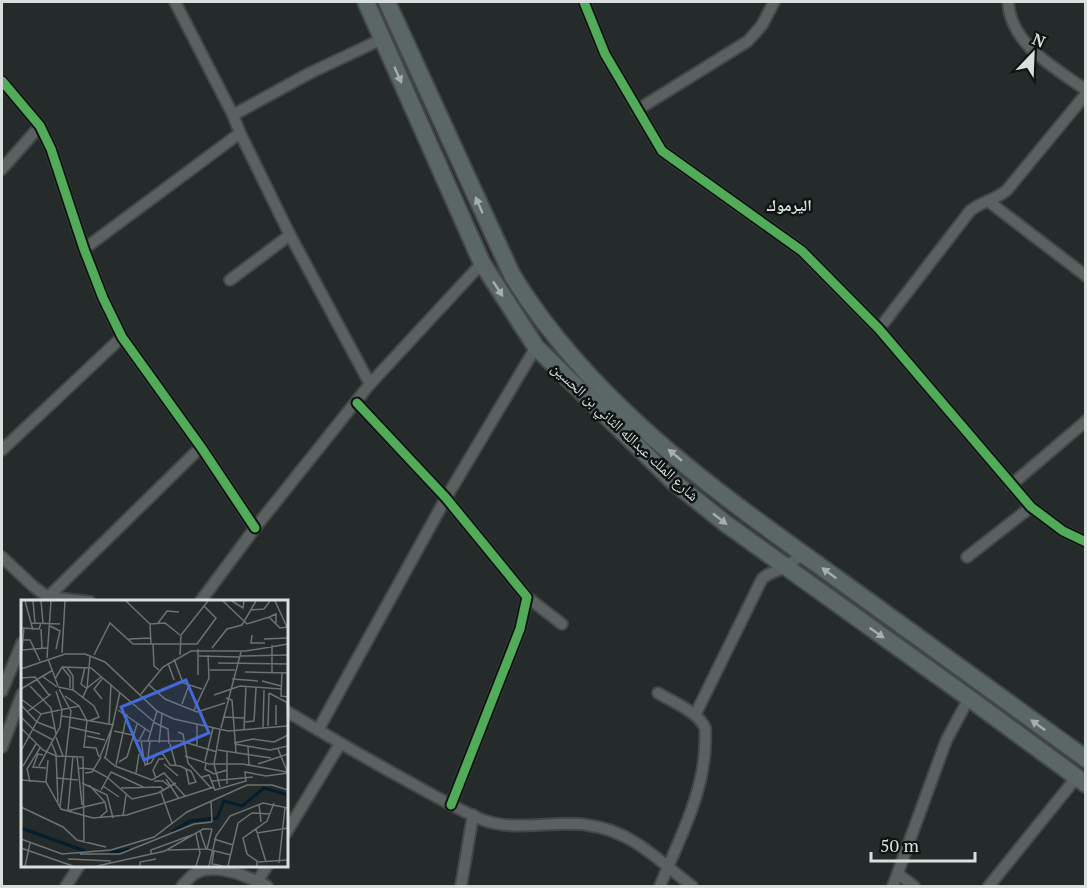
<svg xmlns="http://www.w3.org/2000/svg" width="1087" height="888" font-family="'PT Serif','Noto Naskh Arabic',serif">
  <rect width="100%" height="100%" fill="#252a2a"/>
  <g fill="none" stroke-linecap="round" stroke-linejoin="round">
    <defs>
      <g id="minor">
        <polyline points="175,2 233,115 240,133 290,235 370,384"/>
        <polyline points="584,2 605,54 662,151 802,251 879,329 1031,507 1063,531 1086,542"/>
        <path d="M1008 2C1011 45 1054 67 1086 90"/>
        <polyline points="2,81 40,126 51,149 84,249 103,298 122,337 201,447 255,528"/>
        <polyline points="637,110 748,41 762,25 774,2"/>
        <polyline points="233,115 310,73 382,39"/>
        <polyline points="2,169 40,126"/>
        <polyline points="988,201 1086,276"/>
        <polyline points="84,249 240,133"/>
        <polyline points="230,280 290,235"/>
        <path d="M879 329 970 211C982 201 996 200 1007 190L1086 94"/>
        <polyline points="357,403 446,498 527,597 520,629 451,805"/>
        <polyline points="2,450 122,337"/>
        <polyline points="1011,485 1086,421"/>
        <polyline points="2,557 34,587 48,597 201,447"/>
        <polyline points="967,557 1031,507"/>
        <polyline points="527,597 562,624"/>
        <polyline points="47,599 48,597 90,602"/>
        <polyline points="200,602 255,528 370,384 482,263"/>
        <polyline points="2,691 22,643"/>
        <path d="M658 693C671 701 700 713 705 728 706 733 705 741 705 747 703 796 678 841 660 886"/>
        <path d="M286 711C328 736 370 761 413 784 436 797 459 810 483 820 516 832 553 820 587 825 631 830 659 861 692 886"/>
        <polyline points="695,715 762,579 767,575 785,567 803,554"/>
        <polyline points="318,730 446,498 536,347"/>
        <polyline points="2,747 22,694"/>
        <polyline points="286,833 340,744"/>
        <polyline points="898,874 914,886"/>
        <polyline points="257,882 267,866"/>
        <polyline points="66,886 79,866"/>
        <path d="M182 886C186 882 191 875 196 873 217 862 248 877 267 886"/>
        <polyline points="461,886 473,815"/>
        <polyline points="893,886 946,741 969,698"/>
        <polyline points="989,886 1076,778"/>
      </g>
      <g id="primary">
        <polyline points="366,2 482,263 536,347 674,482 725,523 969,698 1086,784"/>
        <path d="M387 2 512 275C590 403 715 491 835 577 918 638 1002 698 1086 759"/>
      </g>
    </defs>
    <use href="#minor" stroke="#434847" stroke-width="14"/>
    <use href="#primary" stroke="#434847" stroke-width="20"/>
    <use href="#minor" stroke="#5b6060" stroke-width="10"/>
    <use href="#primary" stroke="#5b6666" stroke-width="16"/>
    <defs>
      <g id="cycleway">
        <polyline points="584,2 605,54 662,151 802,251 879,329 1031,507 1063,531 1086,542"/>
        <polyline points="2,81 40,126 51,149 84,249 103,298 122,337 201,447 255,528"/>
        <polyline points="357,403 446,498 527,597 520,629 451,805"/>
      </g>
    </defs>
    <use href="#cycleway" stroke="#0f1413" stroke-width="13"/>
    <use href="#cycleway" stroke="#51ab58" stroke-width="9"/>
  </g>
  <defs><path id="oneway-solid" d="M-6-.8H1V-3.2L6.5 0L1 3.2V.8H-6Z" transform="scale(1.5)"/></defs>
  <g fill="#a6afad">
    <use href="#oneway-solid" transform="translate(398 75) rotate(66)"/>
    <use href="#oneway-solid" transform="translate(479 205) rotate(-114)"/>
    <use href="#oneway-solid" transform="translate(498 289) rotate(57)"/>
    <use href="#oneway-solid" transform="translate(675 455) rotate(-140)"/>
    <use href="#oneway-solid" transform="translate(720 519) rotate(38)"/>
    <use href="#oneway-solid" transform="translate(829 573) rotate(-144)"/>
    <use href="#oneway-solid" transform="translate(877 633) rotate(35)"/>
    <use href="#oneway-solid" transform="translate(1038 725) rotate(-144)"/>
  </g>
  <g text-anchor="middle" stroke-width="5" stroke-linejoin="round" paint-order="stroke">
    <g font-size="15" fill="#d8dfdd" stroke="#0f1413">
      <text transform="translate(625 432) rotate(43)" y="5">شارع الملك عبدالله الثاني بن الحسين</text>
    </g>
    <g font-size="16" font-weight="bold" fill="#d8dfdd" stroke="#0f1413">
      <text x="789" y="211">اليرموك</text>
    </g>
  </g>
  <g transform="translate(21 600)">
    <rect width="267" height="267" fill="#252a2a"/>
    <path fill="none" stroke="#031e2d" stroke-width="3" d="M0 228 64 251M151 232 169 221 196 218 203 201 221 206 243 188 267 195M89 253 108 249"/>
    <path fill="none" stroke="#6d7272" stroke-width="1.5" d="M4 1 12 30M12 1 14 23M20 1 22 23M105 1 129 24 130 44M202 1 226 24 248 17 259 28 267 27M211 1 222 8 223 1M254 1 266 27M229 10 243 9 249 1M246 18 255 14V23M10 23 39 24M137 23 146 11 158 12M129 24 144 23 159 35M29 26 39 31 35 49M0 28 18 29 20 23M20 29 21 48M231 35 230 43H244M108 39 129 38M243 39 267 38M0 40H9L19 61M132 44 133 66 138 70M251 45V72M191 48 206 29 221 25 235 1M177 49V75M1 50 26 48M1 50 3 28M41 53 44 1M73 55 89 23 112 44H176L195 18 183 6M159 55 160 35 187 1M178 56 218 57M219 56 267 55M26 58 30 1M27 59 37 86M153 59 162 83 181 89M147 63 153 80M197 63 267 64M41 67 49 77V88M46 67 52 76V90M64 67 60 84 65 88M0 69 44 54H64L84 62 136 111 153 119 207 131 267 126M189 70H214M224 72 267 73M261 72 260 96 267 97M21 76 36 87M0 78 14 77 28 95M34 79 41 67 70 68 132 121M211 79 237 81M241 81 260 86M127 84 144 99 176 112 204 103M9 86 30 108 35 134M37 87 52 90 73 106 78 117 68 121M66 88 69 57M0 89 32 70M38 89 50 111 39 207M248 93 267 103M120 94 142 67 170 51H225L267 44M193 95 219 86 261 89M44 96 58 106 66 121 63 147 75 148 78 157M62 97 66 88 80 77M205 98 211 100 215 152M0 99 20 114 58 106M81 99 73 89 81 79M266 103 267 124M161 104 168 85M0 105 16 122 34 129M255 105V125M97 110 129 132M173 110 188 78 187 55M6 112 30 94M41 116 93 125M0 117 13 130 32 140M202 117 223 118M132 122 147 129 148 144M223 122 233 121 235 88M88 124 90 84M176 124V146M247 126 248 93M48 127 79 134M242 127 243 90M0 128 22 150 35 156 62 157 63 243M200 128 220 52M223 129 225 86M93 131 111 135M157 132 162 134 167 163 190 188M66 136 84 140M35 137 42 156M111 139 118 141 124 129M120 141 124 165 130 163 135 154H142L149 165 159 166 167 170 170 171 175 182 168 184 165 169M120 141H160L196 152M127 141 136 111M30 142 35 154 37 202M138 143 141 114M213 143 232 139 253 142 267 135M149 144 155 166M214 144 249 150 267 146M227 147 228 165M257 149 266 171M197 150 250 158M0 151 20 114M206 151V184M22 155 17 154 12 167 25 168M56 156 61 205M164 156 188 164H222L266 172M79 157 92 125M83 157 94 166 131 180 143 173 164 196M84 159 99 92M184 161 192 128M98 162 106 157 116 124M185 163 184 169 193 174 206 170M143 164 157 176M237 164 267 154M95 165 106 114M126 165 129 141M2 166 15 144M18 166 39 127 41 110 35 91M57 168 71 169 86 177 111 199 137 193 155 183M64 173 71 172 80 157M115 173 118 154M181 177 188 175 194 190 225 181 224 172 245 176 267 173M35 178 57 180M135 178 132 170 138 159H143M145 179 158 199M0 180 25 182 40 209 72 218 106 215 193 187M133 181H142L149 187M191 181 232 177M9 182 6 169 19 148M25 182 27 160M61 183 86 195 92 218M68 185 84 202 86 211 79 217M82 186 98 197M199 187 193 164 199 130M100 188 140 187 143 191M80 190 90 172 122 187M140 192 151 223M190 201 191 222M238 204 240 222M0 207 42 227 56 240 85 247M47 210 52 156M46 211 84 202M102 216 105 195M191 229 186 249 210 255M235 229 245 262M179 231 185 249M236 233 267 228M0 239 41 254 90 250 133 237 166 212 226 185H251L267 190M193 239 212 245M0 248 52 266M147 250 186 249M193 251 191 264 202 266M59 254H99L173 224 191 222M130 254V250L171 235M47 259 90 261M237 262 267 260M258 263 264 207M4 266 9 243M76 266 144 251 182 229H191M119 266V262L135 259M175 266 179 253 175 234M188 266 195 236 209 216 242 203 267 208M207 266 217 223 231 213 248 214M236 266V261L226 254 222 238 246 221 253 203"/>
    <path fill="#426bd9" fill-opacity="0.15" stroke="#426bd9" stroke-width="3" d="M165 80 188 133 123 160 100 107Z"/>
    <rect width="267" height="267" fill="none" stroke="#d8dfdd" stroke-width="3"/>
  </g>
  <rect width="1087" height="888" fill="none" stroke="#d8dfdd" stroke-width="6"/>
  <g transform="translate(1033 54) rotate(23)" stroke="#0f1413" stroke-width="4.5" paint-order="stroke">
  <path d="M0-4.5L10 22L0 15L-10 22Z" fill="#d8dfdd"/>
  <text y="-9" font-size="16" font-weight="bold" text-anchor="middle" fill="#d8dfdd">N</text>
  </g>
  <path d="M871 852v9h104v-9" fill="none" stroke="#d8dfdd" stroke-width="3"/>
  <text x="880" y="852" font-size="18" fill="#d8dfdd" stroke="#0f1413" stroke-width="4.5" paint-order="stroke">50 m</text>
</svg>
